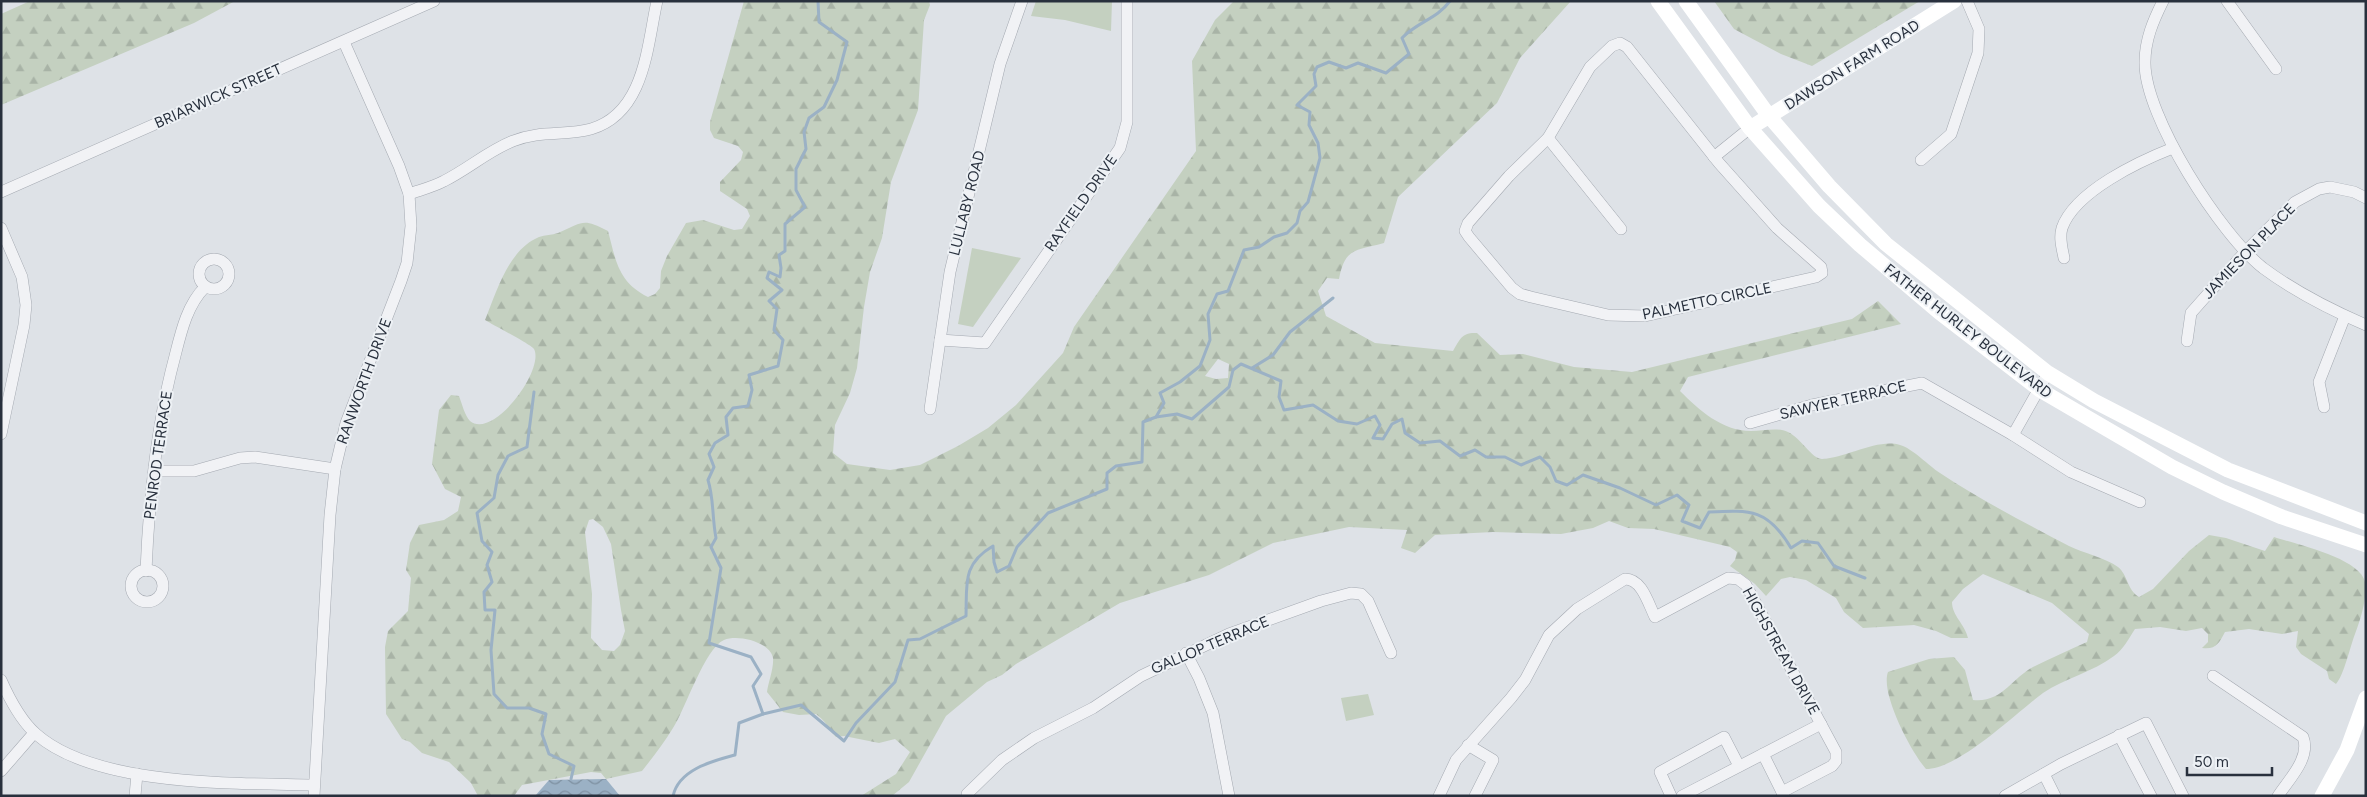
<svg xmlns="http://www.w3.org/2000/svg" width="2367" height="797" font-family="Figtree,sans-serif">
  <defs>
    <pattern id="forest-firs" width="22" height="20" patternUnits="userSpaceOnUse" patternTransform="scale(1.25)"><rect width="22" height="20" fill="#c4d0c0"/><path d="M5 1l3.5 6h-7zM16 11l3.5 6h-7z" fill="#a8b3a6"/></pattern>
    <pattern id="water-waves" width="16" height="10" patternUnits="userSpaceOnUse" patternTransform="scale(1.25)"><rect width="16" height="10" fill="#9bb1c5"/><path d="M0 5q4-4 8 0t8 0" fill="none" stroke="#7e90a1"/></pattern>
  </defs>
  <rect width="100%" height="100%" fill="#dee2e7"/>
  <g fill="url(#forest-firs)" fill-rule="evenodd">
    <polygon points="30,1 235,1 194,23 1,105 1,14"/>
    <path d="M744 1H929L930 5 924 20 918 110 891 182 882 238 870 272 864 307 857 368 850 393 835 425 833 453 847 464 890 470 920 465 958 446 988 428 1016 405 1063 353 1074 327 1196 151 1192 61 1215 20 1234 1H1571L1520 58 1497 103 1398 197 1384 243C1356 251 1345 247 1339 279L1327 278 1318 291 1326 316 1375 343 1453 351C1460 339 1462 332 1477 333L1500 355 1523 354 1574 367 1632 372 1852 319 1878 301 1901 324 1688 377 1680 391C1699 410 1722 431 1751 431 1763 431 1777 427 1788 432 1801 438 1812 459 1822 459 1846 458 1878 438 1900 445 1912 448 1929 466 1940 473 1979 499 2027 524 2069 546 2083 553 2106 558 2118 567 2128 575 2127 590 2139 597L2153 589 2189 551 2209 535 2226 538 2265 551 2274 537C2295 544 2360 558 2365 582 2367 599 2361 618 2355 634 2350 647 2344 675 2336 684L2329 679 2327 671 2301 654 2296 647 2298 631 2282 634 2249 629 2225 632C2219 643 2216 650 2202 648L2208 642V634L2202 628 2186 631 2160 627 2135 629C2129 638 2123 650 2114 656 2093 672 2065 678 2043 693 2016 713 1959 769 1926 769 1911 752 1880 693 1888 672L1929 659 1954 657 1965 670 1973 700C2002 703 2012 678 2033 667 2051 658 2069 650 2087 642L2089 634 2052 603 1983 574 1963 589 1952 602C1952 616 1965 624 1968 638H1951L1936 631 1914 625 1863 628 1844 612 1836 598 1806 580 1790 577 1781 579 1766 596 1755 584 1730 566 1735 560 1737 552 1730 547 1654 529 1628 528 1609 521 1593 528 1561 534 1493 532 1435 535 1415 553 1401 548 1407 530 1349 527 1273 543 1209 575 1120 603 1016 664 1002 675 987 682 946 716 909 782 892 796H861L896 774 910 752 895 739 879 743 844 736 836 737C827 728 828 723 816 714L799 715 783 712 767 692C768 683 774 668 773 658 770 642 738 634 724 640 705 648 685 710 673 728 664 743 653 757 642 771L606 779 601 773 591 772 522 785 514 796H478L471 783 449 762 422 753 410 742 402 739 386 714 385 647 388 631 408 611 411 578 406 570 410 543 419 525 444 520 458 511 461 497 445 489 432 464 439 410 451 395 459 396C462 404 465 416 470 421 493 440 545 370 534 349 532 345 493 325 485 320 497 291 508 250 539 237 545 235 552 235 558 233 584 222 582 218 608 231 616 261 618 282 648 297L655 294 660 288 661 271 667 256 686 223 703 220 734 230 742 229 750 216 747 209 720 191V182L741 160 743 152 738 146 714 138 710 130V122ZM1218 359 1229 364 1228 378 1216 379 1205 376ZM593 519 603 527 611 544 621 610 625 631 620 645 614 651 602 650 591 638 592 594 585 532 589 520Z"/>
    <polygon points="1714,1 1920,1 1812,66 1781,54 1734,29"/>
  </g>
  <g fill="#c4d0c0">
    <polygon points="1036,1 1112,1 1111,31 1065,20 1031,16"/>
    <polygon points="972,248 1021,258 973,327 958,324"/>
    <polygon points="1368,694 1374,715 1346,721 1341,698"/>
  </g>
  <polygon fill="url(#water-waves)" points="606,779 620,796 535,796 549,780"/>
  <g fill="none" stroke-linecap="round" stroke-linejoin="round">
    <g stroke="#9bb1c5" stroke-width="3">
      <polyline points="1252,368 1273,355 1290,332 1333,298"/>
      <polyline points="534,392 527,447 508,456 498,475 494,498 477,513 482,541 492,552 487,565 492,582 484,592 485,610 495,610 491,650 494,694 507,708 529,708 546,714 542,734 549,754 574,766 571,779"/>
      <path d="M1156 417 1177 414 1192 419 1229 387 1233 370 1241 364 1281 381 1279 397 1284 410 1313 405 1338 421 1357 424 1375 416 1380 425 1373 438 1383 439 1392 424 1402 419 1405 433 1420 443 1440 441 1460 456 1475 450 1486 457H1505L1521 465 1540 457 1550 467 1556 481 1567 485 1583 475 1620 488 1656 505 1677 495 1689 505 1682 521 1700 528 1709 512C1751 510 1768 509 1791 548L1802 541 1818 543 1834 566 1865 578"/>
      <path d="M763 714 753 686 761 674 751 657 709 643 721 568 711 547 716 538C712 518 714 499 708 480L714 467 709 454 715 443 728 435 726 417 733 408 748 406 752 390 749 375 778 366 783 340 774 330 777 309 769 301 782 290 767 278 769 272 780 277 781 268 779 255 785 251V224L805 207 796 190V169L806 149 804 132 809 118 824 107 837 80 847 42 819 22 818 1"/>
      <path d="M673 796C679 769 713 761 735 755L739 723 763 714 801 705 844 741 856 723 895 682 908 640 920 639 966 616C967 584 962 564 993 546L994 562 997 572 1009 566 1017 547 1048 513 1107 489V473L1116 466 1142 462 1143 422 1156 417 1164 403 1160 393 1180 382 1200 366 1210 340 1208 314 1217 294 1228 291 1244 250 1259 247 1274 237 1287 233 1297 223 1300 211 1308 202 1320 158 1318 143 1309 125 1310 112 1297 105 1316 86 1314 74 1317 67 1329 62 1346 68 1358 63 1386 73 1409 54 1402 38C1417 22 1437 19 1450 1"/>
    </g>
    <defs>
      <g id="street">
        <path d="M2163 1C2153 21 2145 40 2145 62 2144 116 2221 235 2263 268 2294 291 2331 310 2366 325"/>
        <polyline points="2227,1 2276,69"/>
        <polygon points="1620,43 1627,47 1719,163 1777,228 1821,267 1822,273 1816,277 1645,316 1608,315 1531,297 1520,294 1512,288 1469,237 1465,231 1468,223 1509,176 1548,138 1590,67 1612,46"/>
        <polyline points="1548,138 1621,229"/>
        <polyline points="1714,157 1750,128"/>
        <polyline points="1921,160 1951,134 1978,53 1979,29 1967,1"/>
        <polyline points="1,192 434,1"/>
        <path d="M409 194C420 190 433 187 444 181 468 169 488 151 513 141 540 130 566 136 591 129 645 113 647 46 657 1"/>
        <polyline points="1,228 22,277 26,305 24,325 1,434"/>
        <path d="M2064 258C2062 248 2059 238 2062 228 2075 191 2140 161 2173 148"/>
        <circle cx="214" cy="274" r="15"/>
        <polyline points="940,340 985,343 1120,148 1127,122 1127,1"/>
        <polyline points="2187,341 2191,313 2245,252 2295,202 2319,189 2330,187 2354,192 2366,198"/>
        <polyline points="2324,407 2319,382 2345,316"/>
        <polyline points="930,409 950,272 1000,64 1022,1"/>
        <polyline points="1750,423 1812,405 1922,383 2013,435 2048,373"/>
        <polyline points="2013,435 2071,472 2140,502"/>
        <polyline points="154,471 194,471 240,458 255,457 335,469"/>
        <circle cx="147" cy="586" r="16"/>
        <path d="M146 571C149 498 156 426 175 356 181 332 187 305 205 287"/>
        <polyline points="1186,653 1199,678 1213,713 1229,796"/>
        <path d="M2213 676 2303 737C2311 758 2289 779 2278 796"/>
        <path d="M1 680C9 698 20 720 36 734 96 787 237 783 314 785"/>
        <polyline points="2119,735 2151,796"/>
        <polyline points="1468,745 1493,760 1475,796"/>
        <polyline points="1763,754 1782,792"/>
        <polyline points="1,771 34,733"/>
        <polyline points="2044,774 2055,796"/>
        <polyline points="967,794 1002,760 1034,738 1093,708 1141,676 1229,634 1321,601 1351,593 1361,594 1368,601 1391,653"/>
        <polyline points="135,796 137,774"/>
        <polyline points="314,796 330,515 335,469 346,423 401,281 407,263 411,226 409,194 399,166 344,42"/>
        <path d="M1439 796 1456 760 1511 698 1525 680 1549 635 1577 609 1625 579C1642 579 1648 603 1655 617L1728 578 1738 579 1746 585 1836 752V761L1832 766 1782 792 1784 796"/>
        <polyline points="1671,796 1660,772 1724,737 1739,766"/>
        <polyline points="1682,796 1821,724"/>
        <polyline points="2005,796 2061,764 2146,723 2183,796"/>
      </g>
    </defs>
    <use href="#street" stroke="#a4a9b1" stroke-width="12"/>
    <use href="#street" stroke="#f1f2f5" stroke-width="11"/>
    <g stroke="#fff" stroke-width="15">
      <polyline points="1658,1 1750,128 1819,206 1860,245 1939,312 2040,390 2172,467 2223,492 2282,517 2366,545"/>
      <polyline points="1686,1 1769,116 1829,186 1886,244 2048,373 2094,401 2228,470 2366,523"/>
      <polyline points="1750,128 1954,1"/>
      <polyline points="2322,796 2347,750 2366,698"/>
    </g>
  </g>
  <g text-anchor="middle" stroke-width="4" stroke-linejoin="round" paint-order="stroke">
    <g font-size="15" fill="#28303d" stroke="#edf1f5">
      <text transform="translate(1852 65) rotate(-32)" y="5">DAWSON FARM ROAD</text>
      <text transform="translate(218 96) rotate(-24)" y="5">BRIARWICK STREET</text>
      <text transform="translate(967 203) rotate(-76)" y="5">LULLABY ROAD</text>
      <text transform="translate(1081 203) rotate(-55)" y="5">RAYFIELD DRIVE</text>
      <text transform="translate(2249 251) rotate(-46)" y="5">JAMIESON PLACE</text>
      <text transform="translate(1707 301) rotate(-12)" y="5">PALMETTO CIRCLE</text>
      <text transform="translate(1968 331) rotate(38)" y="5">FATHER HURLEY BOULEVARD</text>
      <text transform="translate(364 381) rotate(-70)" y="5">RANWORTH DRIVE</text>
      <text transform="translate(1843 400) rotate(-13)" y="5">SAWYER TERRACE</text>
      <text transform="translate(158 455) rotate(-82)" y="5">PENROD TERRACE</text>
      <text transform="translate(1210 645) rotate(-23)" y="5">GALLOP TERRACE</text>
      <text transform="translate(1781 651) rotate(61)" y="5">HIGHSTREAM DRIVE</text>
    </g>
  </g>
  <rect width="2367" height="797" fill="none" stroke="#28303d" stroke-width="5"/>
  <path d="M2187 767v8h85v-8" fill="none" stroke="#28303d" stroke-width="2.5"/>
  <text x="2194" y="767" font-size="15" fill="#28303d" stroke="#edf1f5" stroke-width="4" paint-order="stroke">50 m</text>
</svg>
